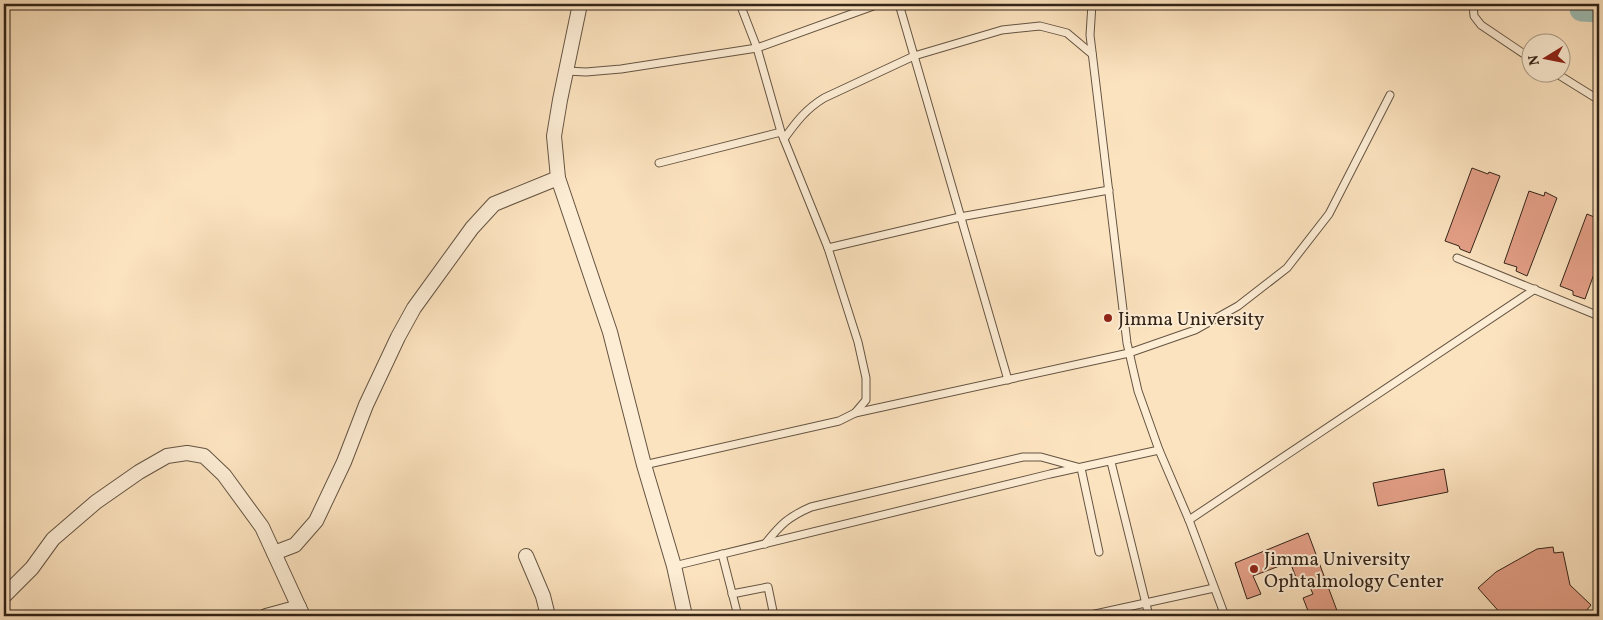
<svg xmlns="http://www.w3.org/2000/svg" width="1603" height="620" font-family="Vollkorn,serif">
  <rect width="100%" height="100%" fill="#fce3bf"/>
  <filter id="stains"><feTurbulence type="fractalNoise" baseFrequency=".004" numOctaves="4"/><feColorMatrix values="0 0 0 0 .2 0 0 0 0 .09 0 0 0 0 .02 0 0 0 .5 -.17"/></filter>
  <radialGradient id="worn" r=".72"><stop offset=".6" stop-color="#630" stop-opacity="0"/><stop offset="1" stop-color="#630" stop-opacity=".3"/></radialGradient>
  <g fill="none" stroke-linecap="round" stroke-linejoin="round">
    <polyline stroke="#9fbeb4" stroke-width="25" points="1583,4 1582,9 1599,10"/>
  </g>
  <g fill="#e5a088" stroke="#332418">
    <polygon points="1472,168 1488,174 1489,172 1500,176 1470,253 1460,249 1459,246 1445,241"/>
    <polygon points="1529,191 1544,196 1545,192 1557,198 1527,276 1516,271 1517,267 1504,263"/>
    <polygon points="1587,214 1599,219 1599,260 1585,299 1573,295 1573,291 1560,286"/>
    <polygon points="1444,469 1448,492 1378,506 1373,483"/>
    <polygon points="1308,533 1339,616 1310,616 1303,598 1313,594 1305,576 1297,580 1290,562 1253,576 1261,594 1247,599 1235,563"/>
    <polygon points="1553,547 1554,553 1563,552 1570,585 1591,605 1586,611 1590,616 1503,616 1478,588 1496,572 1537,549"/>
  </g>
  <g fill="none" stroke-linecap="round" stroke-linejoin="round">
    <defs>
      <g id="service">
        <polyline points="899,4 1008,380"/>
        <polyline points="1092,4 1090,35 1127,343 1138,391 1159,450 1189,520 1225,616"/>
        <polyline points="1473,4 1474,16 1481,25 1530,58"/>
        <polyline points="566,71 586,72 621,69 757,48 879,4"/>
        <polyline points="1554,72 1599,100"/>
        <path d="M784 139C796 122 806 109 824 98L914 56 1002 30 1040 26 1067 33 1092 54"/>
        <polyline points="659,163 781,132"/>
        <polyline points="828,248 960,217 1109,190"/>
        <polyline points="1457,258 1599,316"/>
        <polyline points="855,413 1129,353 1195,330 1238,306 1287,268 1329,214 1390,95"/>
        <polyline points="1111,462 1149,616"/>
        <polyline points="644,465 839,421 855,413 866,400 866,378 858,342 828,248 781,132 757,48 740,4"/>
        <polyline points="1189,520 1535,289"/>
        <path d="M765 544C781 524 788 517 811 507L1023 457H1041L1081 468 1099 552"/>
        <polyline points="722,554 738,616"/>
        <polyline points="674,566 1050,474 1159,450"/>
        <polyline points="732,594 768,587 774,616"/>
        <polyline points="1086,616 1214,588"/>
      </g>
      <g id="minor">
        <polyline points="580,4 560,100 554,136 558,178 610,332 644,465 674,566 685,616"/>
        <polyline points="274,553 295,545 316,521 344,462 366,405 398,337 414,308 472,228 494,204 558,178"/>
        <polyline points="526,556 543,596 548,616"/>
        <polyline points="4,596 32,568 53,539 96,502 139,472 167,456 187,453 204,456 224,475 262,527 303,616"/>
        <polyline points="266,616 299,607"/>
      </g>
    </defs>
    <use href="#service" stroke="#655442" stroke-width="9"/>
    <use href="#minor" stroke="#655442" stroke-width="16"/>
    <use href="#service" stroke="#fdedd5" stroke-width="7"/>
    <use href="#minor" stroke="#fdedd5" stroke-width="14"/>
  </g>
  <g fill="#8f2418" stroke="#fdedd5" stroke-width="2">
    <circle cx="1108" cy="318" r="5"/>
    <circle cx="1254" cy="569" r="5"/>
  </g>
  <g text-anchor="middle" stroke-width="4" stroke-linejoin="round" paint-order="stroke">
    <g font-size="19" fill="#332418" stroke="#fdedd5" text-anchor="start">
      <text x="1118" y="325">Jimma University</text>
      <text x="1264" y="565">Jimma University<tspan x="1264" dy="22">Ophtalmology Center</tspan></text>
    </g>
  </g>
  <rect width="1603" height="620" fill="none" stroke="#fce3bf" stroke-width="20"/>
  <rect x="5" y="5" width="1593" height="610" fill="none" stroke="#332418" stroke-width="2.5"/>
  <rect x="10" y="10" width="1583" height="600" fill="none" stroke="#332418"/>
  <g transform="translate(1546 58) rotate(260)"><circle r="24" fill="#fdedd5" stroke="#ac9d89"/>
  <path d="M0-4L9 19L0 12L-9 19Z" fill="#8f2418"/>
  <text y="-8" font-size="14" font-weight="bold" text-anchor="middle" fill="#332418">N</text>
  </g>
  <rect width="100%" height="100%" filter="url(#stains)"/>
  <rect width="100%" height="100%" fill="url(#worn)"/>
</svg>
